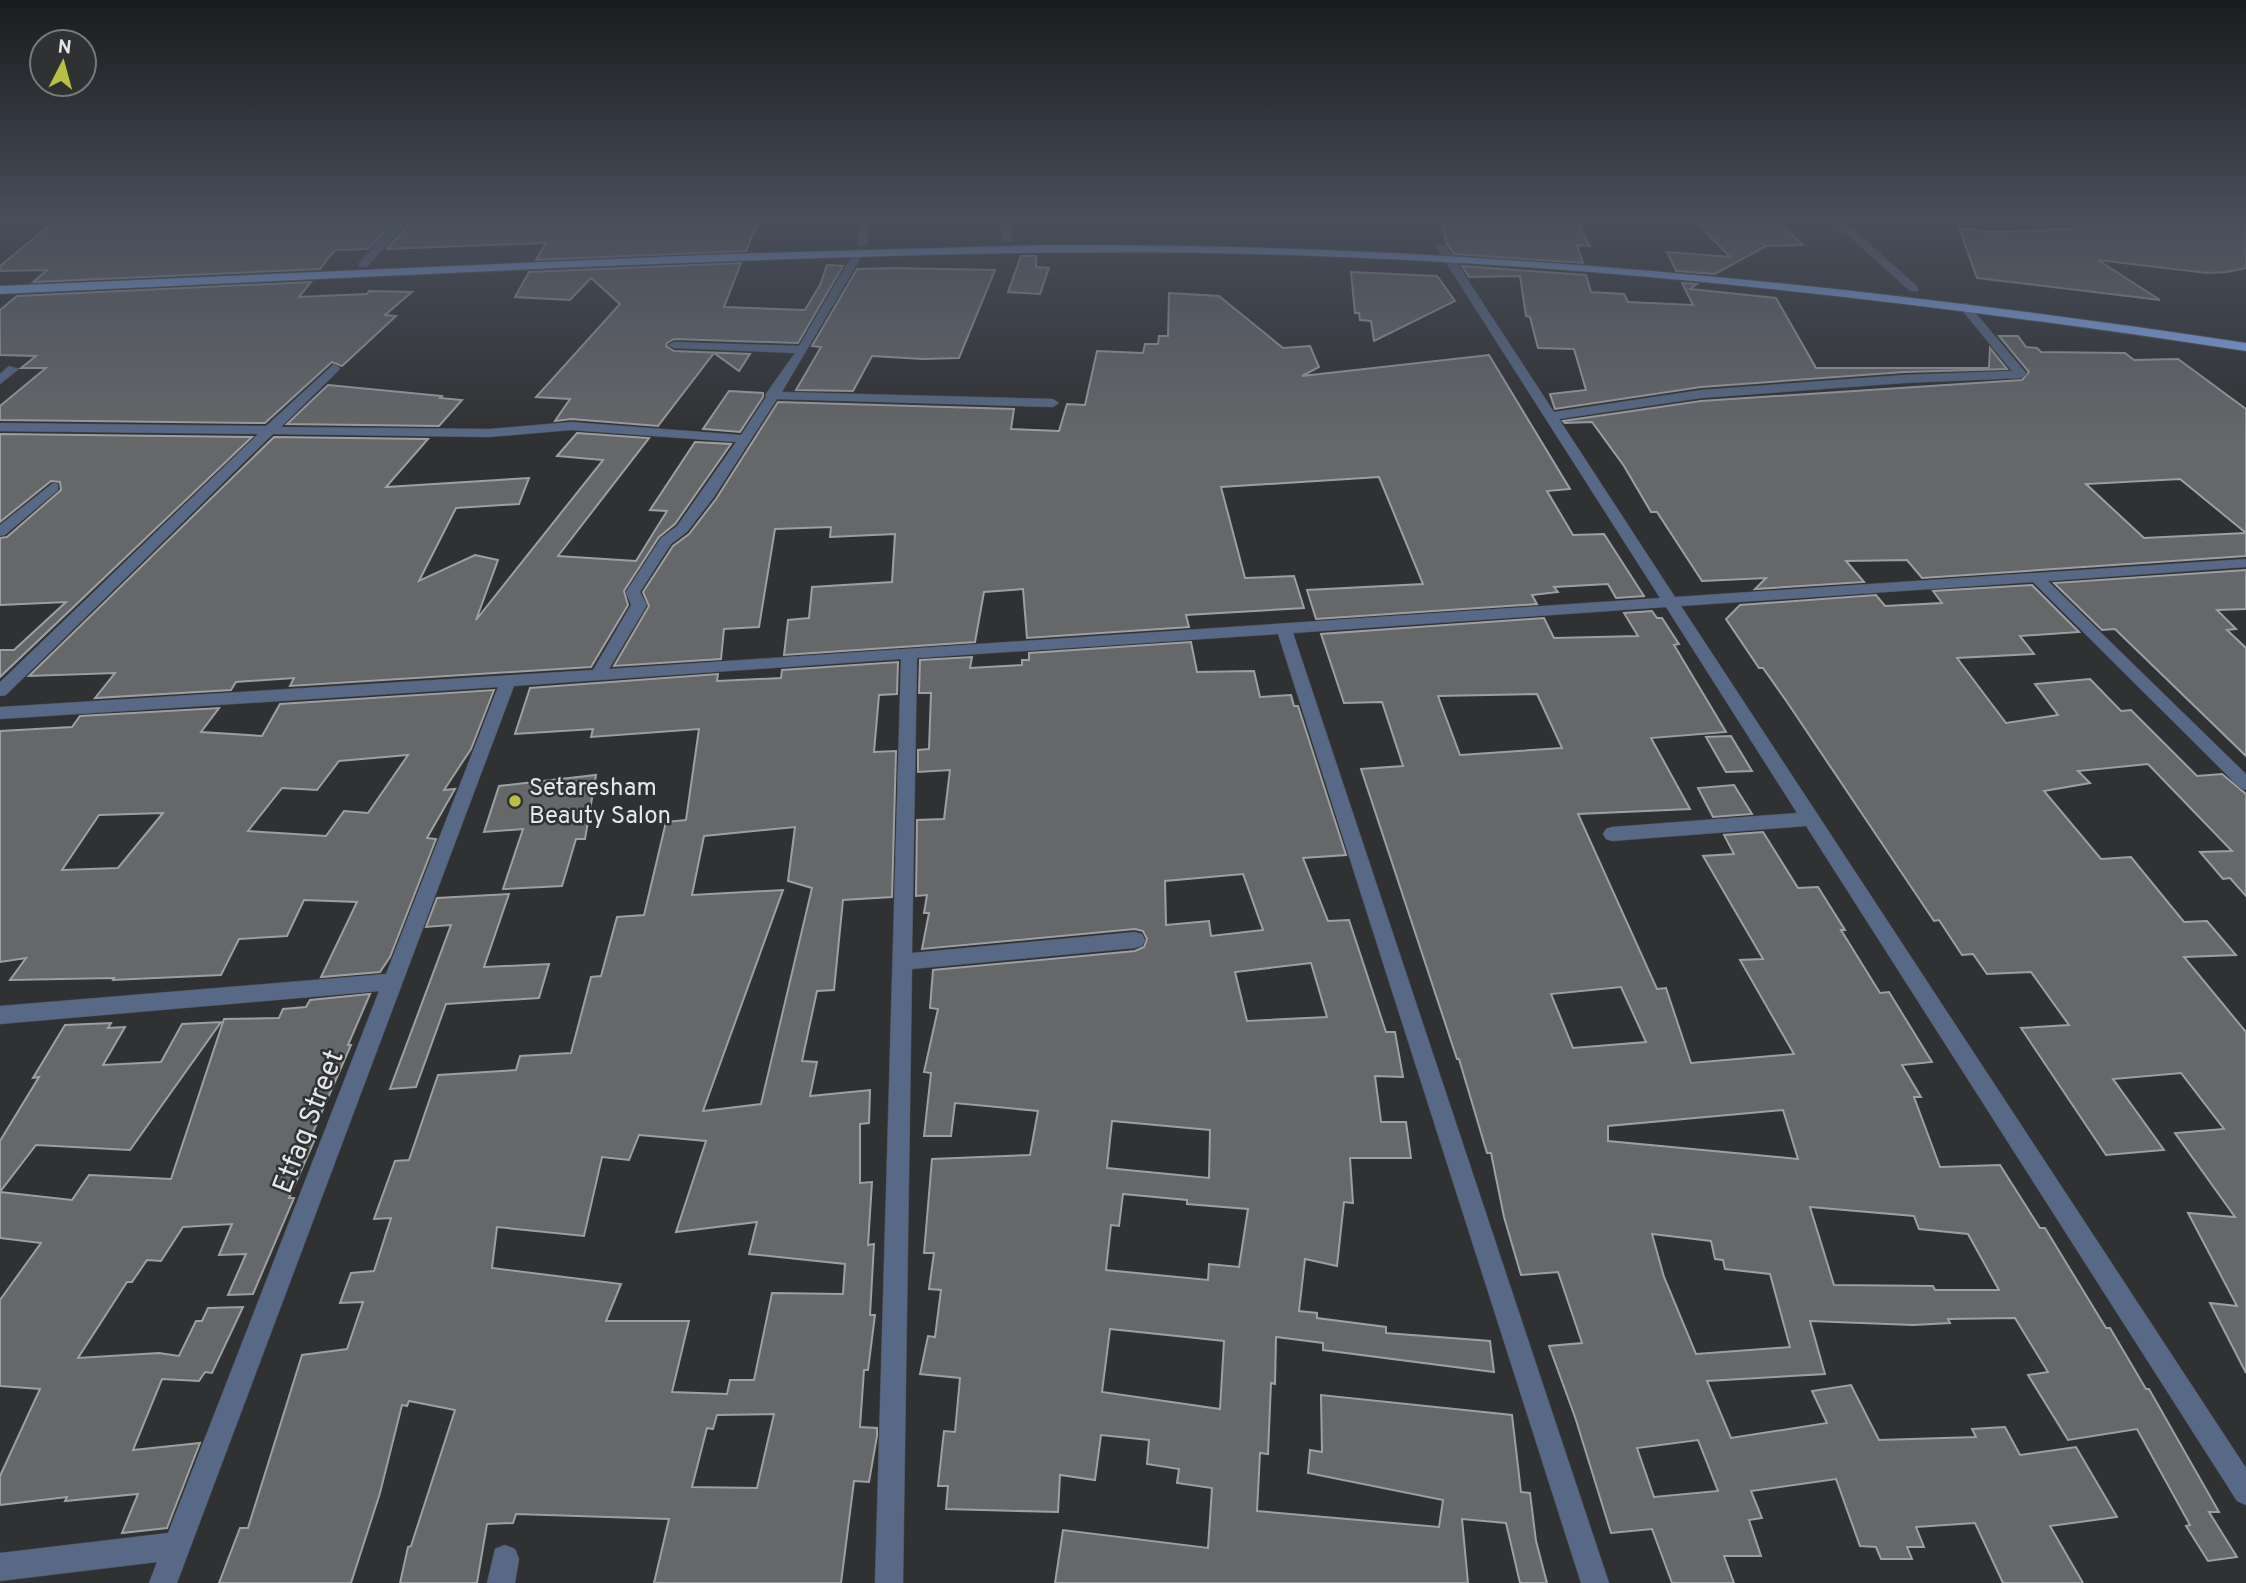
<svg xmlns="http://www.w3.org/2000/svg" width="2246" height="1583" font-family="Overpass,sans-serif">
  <rect width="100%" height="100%" fill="#303133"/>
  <g fill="#656769" stroke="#9d9fa2" stroke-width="2" fill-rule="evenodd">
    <polygon points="137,217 399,217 368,249 335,250 320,269 33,282 47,270 0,271 0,266 56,220"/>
    <polygon points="415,217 527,217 524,220 584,217 729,217 727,221 759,220 746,251 536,260 546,243 387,249"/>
    <polygon points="1441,217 1514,217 1517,222 1577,222 1590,246 1577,245 1583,263 1454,254 1446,243"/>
    <polygon points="1691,217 1773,217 1803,245 1766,246 1715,274 1676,271 1667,252 1730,257"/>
    <polygon points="2059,217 2111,217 2123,225 2235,219 2246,226 2246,268 2227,272 2207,273 2098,260 2160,300 1977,278 1959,228 1990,232 2076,229"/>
    <polygon points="1021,256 1036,256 1036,267 1049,268 1040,294 1008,292"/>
    <polygon points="741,263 724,307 805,310 820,285 827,265 843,266 798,343 674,339 667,343 666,346 674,351 750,354 739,371 714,353 658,426 571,419 555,421 570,399 536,397 620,304 591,278 570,300 515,297 529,272"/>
    <polygon points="1462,266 1586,275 1591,292 1624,294 1628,302 1693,305 1682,283 1697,284 1690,289 1776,298 1816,368 1989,368 1990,348 2007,369 1904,372 1701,387 1555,409 1550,394 1586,390 1574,349 1538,348 1530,317 1526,316 1520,276 1469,277"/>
    <polygon points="895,268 995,270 959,358 923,359 872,356 853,391 796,390 821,347 812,346 857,269"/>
    <polygon points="1351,272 1437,276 1455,301 1374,341 1371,321 1360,320 1359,313 1355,313"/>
    <polygon points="311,282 299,297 367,294 369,291 412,292 385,315 396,316 342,366 332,362 265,423 0,420 0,406 46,368 21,368 36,356 0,355 0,310 17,296"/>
    <polygon points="1169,293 1219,296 1283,348 1310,346 1319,367 1302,376 1489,355 1570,489 1547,491 1573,535 1604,534 1644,596 1616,598 1608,584 1554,587 1558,592 1532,595 1537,604 1316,619 1307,590 1423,584 1379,477 1221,487 1245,578 1294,576 1304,608 1186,615 1189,627 1027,638 1023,589 984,592 975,642 784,655 788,620 809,618 812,587 892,582 895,534 830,537 831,527 775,529 759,627 724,629 721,659 614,666 649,606 643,592 673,546 689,534 716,499 778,402 1014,409 1011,429 1059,431 1067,404 1085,405 1097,351 1143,353 1145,344 1158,344 1159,336 1168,336"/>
    <path d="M1999 336H2018L2026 347 2037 348 2041 352 2125 353 2134 360 2178 359 2246 409V556L1922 578 1907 560 1846 561 1864 582 1755 589 1766 578 1702 581 1657 512H1651L1624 466 1592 422 1565 423 1563 421 1701 401 2022 380 2029 372ZM2180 479 2246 533 2144 538 2086 484Z"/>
    <polygon points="328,385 442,396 440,398 462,400 439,426 287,424"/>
    <polygon points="729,391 763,393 763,397 740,432 703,429"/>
    <polygon points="577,433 649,438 558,556 636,561 667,511 650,510 695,442 731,444 675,524 659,537 624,591 628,605 591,667 290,686 294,678 236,682 231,690 95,698 115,673 29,676 274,437 428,439 386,487 529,478 519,504 456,508 419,581 475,555 498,560 476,620 603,460 557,456"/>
    <polygon points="0,434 252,437 0,677 0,650 14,650 66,602 0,605 0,538 7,537 61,490 60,482 51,481 0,522"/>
    <polygon points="2246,570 2246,609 2217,610 2236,629 2227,630 2246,648 2246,756 2115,629 2102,630 2054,583"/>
    <polygon points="2032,585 2079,632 2020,636 2034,654 1957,658 2006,723 2058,715 2035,684 2090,679 2121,711 2131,710 2197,776 2222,774 2246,794 2246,896 2230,878 2223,879 2200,852 2232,851 2148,764 2078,771 2090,783 2044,791 2101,859 2131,857 2184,922 2207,921 2236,955 2184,957 2246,1032 2246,1373 2210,1303 2237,1306 2188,1213 2235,1217 2175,1133 2224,1129 2181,1073 2113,1079 2164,1150 2106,1155 2021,1028 2069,1025 2031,972 1987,974 1973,954 1962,955 1939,920 1934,921 1787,702 1763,668 1759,668 1726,619 1740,605 1876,595 1885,606 1942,603 1933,591"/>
    <path d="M1652 611 1657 618H1662L1679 644 1674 645 1726 732 1651 738 1690 809 1578 814 1657 989 1666 988 1691 1063 1794 1054 1740 960 1763 959 1703 856 1734 854 1724 835 1763 832 1798 888 1818 887 1845 930H1841L1880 993 1889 992 1932 1062 1902 1065 1921 1097H1914L1940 1167 2000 1165 2040 1228H2045L2106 1328H2110L2146 1389H2149L2219 1512H2209L2237 1557 2208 1561 2186 1526 2190 1525 2137 1429 2068 1440 2028 1375 2048 1372 2015 1318 1948 1319 1950 1323 1913 1325 1810 1321 1825 1374 1707 1381 1731 1438 1827 1423 1812 1391 1851 1385 1879 1440 1976 1437 1972 1429 2005 1427 2020 1455 2076 1447 2117 1517 2050 1526 2083 1583H2003L1975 1523 1916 1527 1924 1547H1907L1912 1559H1881L1876 1547 1860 1546 1836 1479 1751 1491 1762 1518 1749 1520 1761 1556H1724L1734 1583H1672L1652 1529 1611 1533 1575 1417 1549 1346 1582 1343 1558 1272 1521 1275 1504 1217 1491 1153H1487L1459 1059H1457L1361 769 1403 766 1382 702 1344 703 1321 634 1544 618 1554 638 1638 636 1624 613ZM1537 694 1562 748 1460 755 1438 696ZM1621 987 1646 1042 1573 1048 1551 994ZM1783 1110 1798 1159 1608 1141V1126ZM1810 1207 1914 1216 1919 1229 1968 1234 1999 1290H1935L1933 1286 1834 1285ZM1652 1234 1711 1241 1715 1259 1723 1260 1725 1269 1770 1274 1790 1347 1696 1354 1664 1277ZM1698 1440 1718 1491 1654 1497 1637 1448Z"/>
    <path d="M1191 642 1197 672 1254 671 1260 697 1291 695 1294 706H1298L1346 855 1303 858 1328 921 1349 920 1386 1032H1395L1403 1077 1375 1076 1381 1122H1406L1411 1158H1350L1353 1203 1344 1202 1337 1266 1305 1259 1299 1311 1317 1313V1318L1386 1327V1333L1490 1341 1494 1372 1323 1350V1343L1276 1337 1275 1384 1271 1383 1268 1454 1260 1453 1257 1511 1439 1527 1443 1500 1308 1473 1310 1450 1322 1452 1321 1395 1512 1415 1521 1492 1530 1493 1536 1541 1547 1583H1520L1506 1523 1462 1519 1468 1583H1055L1063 1530 1208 1548 1212 1488 1177 1483 1179 1469 1147 1464 1149 1440 1101 1435 1095 1480 1060 1475 1058 1512 946 1509 948 1486H938L944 1431 955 1432 960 1378 920 1374 928 1336 935 1337 941 1290 929 1289 934 1253H924L932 1159 1030 1155 1038 1111 955 1103 951 1136H924L931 1073 924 1072 938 1009 930 1008 933 970 1135 951 1144 947 1147 939 1143 931 1135 929 922 949 929 913H924L927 895 916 896 917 820 944 819 950 770 918 772V750L929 749 931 693H919L920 660 972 657 970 668 1022 665V660H1029V653ZM1243 874 1263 930 1211 936 1209 921 1166 925 1165 881ZM1311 963 1327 1017 1247 1021 1235 972ZM1112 1121 1210 1130 1209 1178 1107 1168ZM1123 1194 1187 1200V1204L1248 1209 1239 1267 1209 1264 1208 1280 1106 1270 1111 1225 1119 1226ZM1110 1329 1224 1341 1220 1409 1102 1392Z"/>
    <path d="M898 662 897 694 879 695 874 752 896 751 892 897 843 900 834 990 817 991 802 1061 817 1062 810 1096 870 1090 869 1123 860 1124V1183L872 1182 868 1245 874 1244 870 1315H875L868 1370H864L860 1427 877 1428V1436L869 1482 854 1481 841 1583H654L669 1519 516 1514 513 1523 487 1524 477 1583H400L408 1547 411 1546 455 1410 409 1401 407 1406 402 1405 380 1493 351 1583H219L240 1528H248L302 1355 347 1349 363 1302 340 1303 351 1273 374 1271 391 1218 374 1219 395 1161 409 1160 438 1075 516 1070 520 1056 571 1053 591 977 601 976 617 917 644 915 666 822 686 820 699 729 591 737 593 729 515 734 530 688 718 674 717 681 781 678 782 670ZM795 827 788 881 812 888 761 1104 703 1111 783 890 692 895 704 836ZM639 1135 706 1141 676 1232 757 1222 749 1254 845 1264 843 1294 772 1293 754 1380H730L727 1394 672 1392 689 1321H606L621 1284 492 1268 497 1227 584 1236 602 1157 629 1160ZM774 1414 757 1488 692 1487 707 1428 713 1429 717 1415Z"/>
    <path d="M494 690 471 749 444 790 455 789 427 838 436 839 390 957 380 972 321 977 357 902 304 900 287 936 239 939 221 975 113 980 114 978 10 980 26 958 0 962V731L72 727 80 716 219 708 201 732 262 736 280 704ZM408 755 368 813 344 811 326 836 248 831 282 788 317 790 339 761ZM163 813 118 868 62 870 99 815Z"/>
    <polygon points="1731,736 1752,771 1726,772 1706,737"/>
    <polygon points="596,775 585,839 576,839 562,886 503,889 523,829 484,832 499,786"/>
    <polygon points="1734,785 1752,814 1713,817 1698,788"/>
    <polygon points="509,894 484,967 549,964 539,998 446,1004 416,1087 390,1089 451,925 426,927 437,898"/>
    <polygon points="370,994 348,1045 351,1045 310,1139 315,1139 289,1198 294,1198 253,1294 228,1295 246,1254 219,1255 232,1224 183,1227 161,1261 147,1260 132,1282 127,1282 78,1358 159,1353 179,1356 196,1321 202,1321 208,1308 243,1307 212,1373 205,1372 199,1381 162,1379 133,1450 200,1443 167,1528 122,1533 138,1494 65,1501 67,1497 0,1505 0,1476 40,1389 0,1386 0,1300 41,1243 0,1238 0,1141 39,1077 33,1078 65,1025 111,1023 108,1028 125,1027 103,1065 161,1062 182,1024 221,1022 130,1150 36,1145 0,1192 72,1200 89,1175 171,1179 224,1019 279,1018 283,1009 306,1007 310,1000"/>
  </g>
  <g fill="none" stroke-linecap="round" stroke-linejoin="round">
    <defs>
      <g id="minor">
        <polygon points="0,217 44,217 39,220 0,221"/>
        <polygon points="402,217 412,217 367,267 359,267 359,263"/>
        <polygon points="862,217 872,217 867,244 862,247 857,244"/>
        <polygon points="1001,217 1011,217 1012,242 1003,240"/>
        <polygon points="1828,217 1839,217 1918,287 1918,291 1910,291"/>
        <polygon points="2236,217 2246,217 2246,223"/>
        <polygon points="1437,245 1445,245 1554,412 1701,390 1904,375 2012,371 1960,308 1958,306 1964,303 1968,304 2027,374 2021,378 1904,383 1701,398 1559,419 1675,597 2246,559 2246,567 2048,581 2246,774 2246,790 2240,788 2033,582 1681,606 2246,1468 2246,1505 2237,1501 1806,826 1612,841 1606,839 1603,834 1606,829 1612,827 1797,813 1666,607 1293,633 1609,1583 1581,1583 1278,634 917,658 912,953 1135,932 1142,934 1145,940 1142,946 1135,948 912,969 903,1583 875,1583 901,659 514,686 177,1583 149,1583 157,1562 0,1581 0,1553 168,1533 379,991 0,1024 0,1006 386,974 498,687 0,719 0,707 593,670 631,605 626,592 661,538 677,526 736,442 571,430 489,437 273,434 6,695 0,696 0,682 258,434 0,431 0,423 266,426 334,364 340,368 338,371 281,427 489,429 571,422 741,435 766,397 765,395 795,353 674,348 668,345 674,342 799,346 854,252 859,249 864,252 782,392 1053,399 1059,403 1053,407 777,399 714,497 687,532 671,544 640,592 647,605 609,669 1660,598 1436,247"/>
        <polygon points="9,366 19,369 0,384 0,374"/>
        <polygon points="53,483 58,484 58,490 5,535 0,536 0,525"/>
        <polygon points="505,1545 515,1549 519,1559 515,1583 487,1583 495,1549"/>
      </g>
      <path id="highway" d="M1047 245C1451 243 1847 283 2246 343V351C1929 303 1610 265 1289 255 1078 248 867 256 656 264 437 273 219 284 0 294V286L725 254Z"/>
    </defs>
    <use href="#minor" stroke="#4d4e50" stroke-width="1"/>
    <use href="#highway" stroke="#4d4e50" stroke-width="2"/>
    <use href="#minor" fill="#576987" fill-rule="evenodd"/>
    <use href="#highway" fill="#89b3ff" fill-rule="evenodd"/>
  </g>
  <linearGradient id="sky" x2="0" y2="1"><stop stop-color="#1a1b1c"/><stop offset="0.5" stop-color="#484e5b"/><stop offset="1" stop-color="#484e5b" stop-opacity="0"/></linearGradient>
  <rect width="2246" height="438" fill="url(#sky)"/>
  <circle fill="#bac045" stroke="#303133" stroke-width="2.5" cx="515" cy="801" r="7"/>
  <g text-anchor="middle" stroke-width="5" stroke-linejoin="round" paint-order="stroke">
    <g font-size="24" fill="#e5e6e8" stroke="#303133" text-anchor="start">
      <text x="529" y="795">Setaresham<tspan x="529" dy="28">Beauty Salon</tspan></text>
    </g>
    <g font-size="28" fill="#e5e6e8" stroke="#303133">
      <text transform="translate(307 1121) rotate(-69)" y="10">Etfaq Street</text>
    </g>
  </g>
  <g transform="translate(63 63) rotate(6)"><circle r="33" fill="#303133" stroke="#78797b" stroke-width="2"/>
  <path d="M0-5L12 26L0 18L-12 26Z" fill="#bac045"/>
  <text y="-10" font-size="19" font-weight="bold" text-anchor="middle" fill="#e5e6e8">N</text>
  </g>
</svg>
